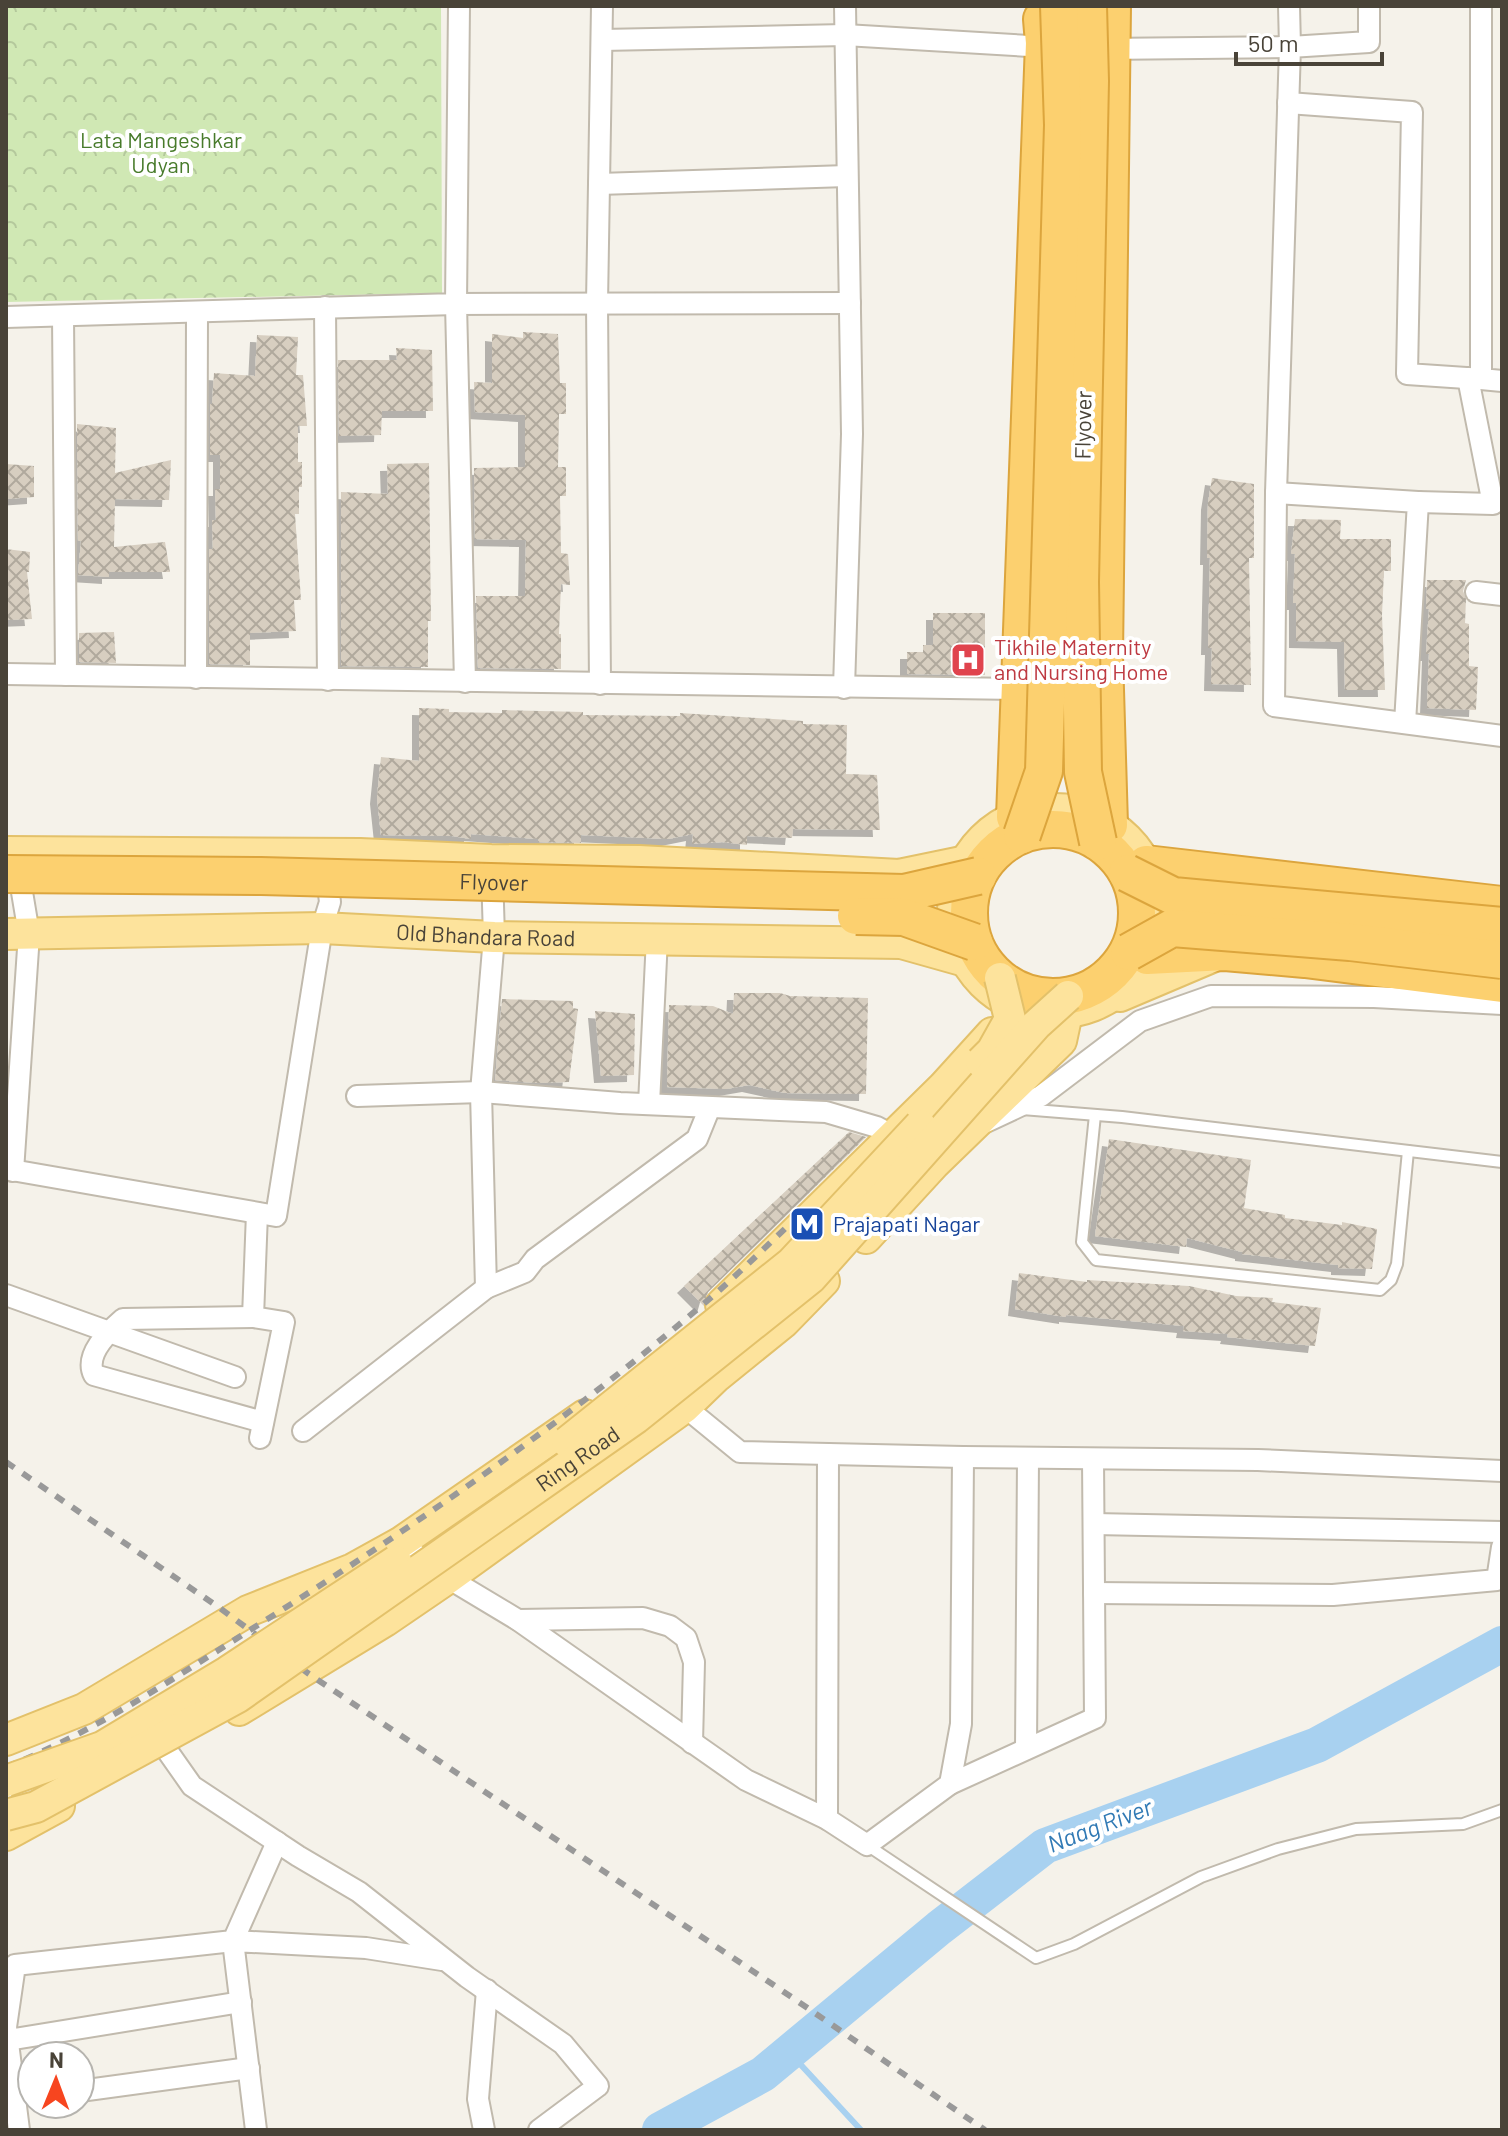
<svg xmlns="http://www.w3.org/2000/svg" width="1508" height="2136" font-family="Barlow,sans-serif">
  <defs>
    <pattern id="park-crowns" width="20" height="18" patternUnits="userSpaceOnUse" patternTransform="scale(2)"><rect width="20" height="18" fill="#d0e8b4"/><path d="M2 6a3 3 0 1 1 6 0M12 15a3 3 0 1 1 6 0" fill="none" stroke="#b4c89c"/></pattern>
    <pattern id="building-cross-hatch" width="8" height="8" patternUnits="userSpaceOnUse" patternTransform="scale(2)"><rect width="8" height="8" fill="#d7cec0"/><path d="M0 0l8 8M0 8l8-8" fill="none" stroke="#b0a99d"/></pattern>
    <filter id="shadow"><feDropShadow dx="-7" dy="7" stdDeviation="0" flood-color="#0004"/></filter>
  </defs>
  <rect width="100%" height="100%" fill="#f5f2ea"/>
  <polygon fill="url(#park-crowns)" points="6,6 441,6 442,293 6,302"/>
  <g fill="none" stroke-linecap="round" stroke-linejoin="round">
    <polyline stroke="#a8d1f0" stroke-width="6" points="789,2052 861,2130"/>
    <polyline stroke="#a8d1f0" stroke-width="36" points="660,2130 763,2074 939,1928 1045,1846 1317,1745 1502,1644"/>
  </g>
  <g fill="url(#building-cross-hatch)" filter="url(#shadow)">
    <polygon points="523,332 558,334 560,383 566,383 566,414 559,414 558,467 566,467 566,496 560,496 561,553 568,554 570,585 561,584 559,634 561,634 561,669 478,668 476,596 525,596 526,540 475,539 474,468 525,467 525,415 475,412 474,382 492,383 492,334 523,338"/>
    <polygon points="257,335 298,337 296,375 303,375 307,426 298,426 298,462 302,462 302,487 299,487 299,514 295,514 301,600 294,600 296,631 250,633 250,665 209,664 209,549 213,549 212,520 216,520 215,489 220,489 220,455 210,455 210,404 212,404 214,373 255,376"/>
    <polygon points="396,348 432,350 433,411 382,411 381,435 339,436 338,360 397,360"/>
    <polygon points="77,424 116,428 115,473 171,460 169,500 115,499 114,547 165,542 170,572 109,572 109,577 78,575 81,541 78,541"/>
    <polygon points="429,463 431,621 428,621 428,667 341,666 341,492 388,494 387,464"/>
    <polygon points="6,464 34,466 34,497 6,499"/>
    <polygon points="1212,478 1254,484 1254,558 1249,558 1251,685 1211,684 1212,648 1208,648 1210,558 1207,558 1208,503"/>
    <polygon points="1295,519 1341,520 1340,539 1391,539 1391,571 1384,571 1382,615 1385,690 1345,690 1344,642 1296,641 1296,603 1293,603 1295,554 1291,554"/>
    <polygon points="6,549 30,552 29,572 27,572 32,619 6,620"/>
    <polygon points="1427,580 1466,580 1463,591 1466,599 1465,623 1469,624 1469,666 1478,667 1476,710 1427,708 1429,654 1426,654 1429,609 1426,609"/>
    <polygon points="933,613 985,613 985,675 907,674 907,652 923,652 923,645 933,645"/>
    <polygon points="114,632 116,663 79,662 79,633"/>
    <polygon points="419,708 449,709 449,712 502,713 502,710 583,712 583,715 680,716 680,713 803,721 803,724 847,725 846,774 877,775 880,830 793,829 792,838 747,836 747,845 722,842 692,844 693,834 668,839 581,835 581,843 538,842 538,839 471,834 471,839 452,836 381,835 377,797 381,757 419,761"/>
    <polygon points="734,993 780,993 790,996 868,998 866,1094 785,1093 749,1085 726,1089 667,1087 669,1005 713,1006 733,1014"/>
    <polygon points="502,999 573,1001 573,1008 578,1009 569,1082 538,1083 495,1080"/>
    <polygon points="595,1011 635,1014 634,1075 601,1076"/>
    <polygon points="849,1132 866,1137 708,1292 704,1306 684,1286"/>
    <polygon points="1109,1139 1251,1160 1244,1208 1285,1215 1285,1218 1342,1225 1342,1222 1377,1229 1372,1269 1338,1268 1338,1265 1242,1254 1242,1252 1187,1238 1186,1247 1095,1236"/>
    <polygon points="1019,1273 1087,1282 1087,1280 1189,1286 1236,1296 1273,1298 1272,1302 1321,1308 1315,1346 1227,1337 1228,1334 1183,1331 1184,1326 1066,1315 1066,1317 1015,1309"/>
  </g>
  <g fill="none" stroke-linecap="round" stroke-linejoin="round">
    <defs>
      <g id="lane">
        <polyline points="1022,1109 1122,1117 1502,1162"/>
        <polyline points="1095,1115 1082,1242 1096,1260 1380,1290 1391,1280 1397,1264 1408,1151"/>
        <polyline points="867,1845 1036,1958 1074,1944 1201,1877 1278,1849 1356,1829 1463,1824 1502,1810"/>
      </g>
      <g id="street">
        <polyline points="1369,6 1369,42 1290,47 1276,493 1274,706 1502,736"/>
        <polyline points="1481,6 1481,379 1502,381"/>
        <polyline points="602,40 845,35 1029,46 1051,44"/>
        <polyline points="1102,49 1290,47 1289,6"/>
        <polyline points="1288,103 1412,112 1407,374 1481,379"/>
        <polyline points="599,184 847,176"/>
        <polyline points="325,307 328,680"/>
        <polyline points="63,316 66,675"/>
        <polyline points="6,317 456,304 459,6"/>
        <polyline points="1276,493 1418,502 1405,723"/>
        <polyline points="1418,502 1493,504 1468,378"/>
        <polyline points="1476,592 1502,595"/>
        <polyline points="6,674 1020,689"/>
        <polyline points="196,678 197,313"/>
        <polyline points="465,682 456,304 850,303"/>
        <polyline points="600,684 597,303 602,6"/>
        <polyline points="844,688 852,434 845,6"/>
        <polyline points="357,1096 481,1092 620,1103 826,1112 877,1127 892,1135"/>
        <polyline points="649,1104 657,938"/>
        <polyline points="986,1122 1041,1096 1140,1021 1211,996 1374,997 1502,1004"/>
        <polyline points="6,1169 276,1216 322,928 330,902 326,870"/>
        <polyline points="13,1171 29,934 18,868"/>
        <polyline points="257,1213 253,1317 284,1322 260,1438"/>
        <polyline points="486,1288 525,1272 535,1259 697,1139 710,1107"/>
        <polyline points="6,1295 235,1377"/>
        <path d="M253 1317 123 1319C108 1332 84 1355 94 1375L263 1422"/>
        <polyline points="685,1407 740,1452 963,1457 1258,1460 1502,1471"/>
        <polyline points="303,1431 486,1288 481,1092 494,937 492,872"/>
        <polyline points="1094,1524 1502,1532"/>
        <polyline points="400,1543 448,1578 518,1620 746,1780 827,1819 867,1845 950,1784 961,1724 963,1457"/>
        <polyline points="1094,1593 1333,1595 1497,1580 1502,1547"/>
        <polyline points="518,1620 643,1618 670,1626 686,1638 694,1662 692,1743"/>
        <polyline points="166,1749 192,1786 298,1856 359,1892 467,1977 563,2044 598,2086 539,2130"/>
        <polyline points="1026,1749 1028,1458"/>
        <polyline points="950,1784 1095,1718 1093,1459"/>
        <polyline points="827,1819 828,1454"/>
        <polyline points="8,2040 241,2002"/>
        <polyline points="80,2091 249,2068"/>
        <polyline points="19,2130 6,2027 15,1965 233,1941 277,1842"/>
        <polyline points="256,2130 233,1941 366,1948 442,1960"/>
        <polyline points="484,2130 478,2099 487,1990"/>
      </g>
      <g id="primary">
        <circle cx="1055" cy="911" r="102"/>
        <polyline points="6,852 360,854 491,860 639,861 899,875 962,862"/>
        <path id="s1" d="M6 934 322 928 494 937 901 943 965 961"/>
        <polyline points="1120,996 1212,957"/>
        <polyline points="866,1238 934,1164 1061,1041 1067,1013"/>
        <polyline points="721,1305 943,1087 992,1033"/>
        <polyline points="239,1710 385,1621 448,1578 685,1407 716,1377 784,1322 824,1281"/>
        <polyline points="6,1740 84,1709 248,1611 353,1569 400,1543 585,1415"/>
        <polyline points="6,1835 59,1806"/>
      </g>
      <g id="highway">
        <polyline points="1015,817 1044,43 1042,19"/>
        <polyline points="1109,825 1104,656 1112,6"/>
        <circle cx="1053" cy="913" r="84"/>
        <polyline points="1146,864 1502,905"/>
        <polyline points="1147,956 1225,952 1305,959 1502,984"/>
      </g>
    </defs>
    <use href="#lane" stroke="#c1baad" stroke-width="14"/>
    <use href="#street" stroke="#c1baad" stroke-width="24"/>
    <use href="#primary" stroke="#e3c16a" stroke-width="34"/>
    <use href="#highway" stroke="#dca53d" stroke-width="40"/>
    <use href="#lane" stroke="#fff" stroke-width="10"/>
    <use href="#street" stroke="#fff" stroke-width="20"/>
    <use href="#primary" stroke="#fde39c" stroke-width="30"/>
    <use href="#highway" stroke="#fcd06f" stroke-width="36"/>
    <g stroke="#999" stroke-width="6" stroke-dasharray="10 10" stroke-linecap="butt">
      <polyline points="6,1462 217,1606 309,1674 790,1996 985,2130"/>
      <path d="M6 1767C95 1732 177 1676 258 1625 409 1530 558 1427 694 1312 733 1280 768 1244 805 1210"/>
    </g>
    <defs>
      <g id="primary-bridge">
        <polyline points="981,1062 992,1051 1010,1019 1000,978"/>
        <polyline points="567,1442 791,1263 920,1125"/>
        <polyline points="6,1781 102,1747 227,1672 396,1561"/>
        <path id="s2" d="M6 1815 36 1807 238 1697 636 1418 811 1278 1036 1025 1068 996"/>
      </g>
      <g id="highway-bridge">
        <polyline points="1088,6 1090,81 1080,582 1083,772 1098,842"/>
        <polyline points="1022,835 1044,771 1063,125 1059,6"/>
        <polyline points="1127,873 1173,896 1502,926"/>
        <path id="s3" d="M6 874 261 876 904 893 978 876"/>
        <polyline points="856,916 904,917 974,942"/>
        <polyline points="1129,952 1172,928 1350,942 1502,960"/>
      </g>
    </defs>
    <use href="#primary-bridge" stroke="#e3c16a" stroke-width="34" stroke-linecap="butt"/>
    <use href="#highway-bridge" stroke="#dca53d" stroke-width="40" stroke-linecap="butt"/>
    <use href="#primary-bridge" stroke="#fde39c" stroke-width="30"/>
    <use href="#highway-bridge" stroke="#fcd06f" stroke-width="36"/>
  </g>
  <defs>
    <symbol id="hospital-square" viewBox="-11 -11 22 22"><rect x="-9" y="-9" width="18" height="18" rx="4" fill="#e0444e" stroke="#fff"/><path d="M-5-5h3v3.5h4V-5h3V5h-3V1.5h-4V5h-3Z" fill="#fff"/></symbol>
    <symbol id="metro-square" viewBox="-11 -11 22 22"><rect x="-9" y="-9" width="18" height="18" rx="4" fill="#1a4fb4" stroke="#fff"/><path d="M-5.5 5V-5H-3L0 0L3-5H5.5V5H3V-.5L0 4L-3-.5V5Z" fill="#fff"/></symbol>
  </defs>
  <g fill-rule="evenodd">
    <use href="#hospital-square" x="948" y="640" width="40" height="40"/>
    <use href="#metro-square" x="787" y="1204" width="40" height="40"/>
  </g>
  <g text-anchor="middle" stroke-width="8" stroke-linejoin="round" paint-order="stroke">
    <g font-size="22" fill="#487b2b" stroke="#fff">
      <text x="161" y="148">Lata Mangeshkar<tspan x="161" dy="25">Udyan</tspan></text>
    </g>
    <g font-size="22" fill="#494338" stroke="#fff">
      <text transform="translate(1083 425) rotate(-89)" y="8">Flyover</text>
      <text dy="8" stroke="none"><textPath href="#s3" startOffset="488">Flyover</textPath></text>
      <text dy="8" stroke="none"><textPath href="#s1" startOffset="480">Old Bhandara Road</textPath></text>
      <text dy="8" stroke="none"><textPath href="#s2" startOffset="676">Ring Road</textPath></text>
    </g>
    <g font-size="22" fill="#be3a42" stroke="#fff" text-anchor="start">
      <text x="994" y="655">Tikhile Maternity<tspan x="994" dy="25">and Nursing Home</tspan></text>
    </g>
    <g font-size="22" fill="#164399" stroke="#fff" text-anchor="start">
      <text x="833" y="1232">Prajapati Nagar</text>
    </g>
    <g font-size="24" font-style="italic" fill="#317ab5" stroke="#fff">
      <text transform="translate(1100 1826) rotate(-21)" y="8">Naag River</text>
    </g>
  </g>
  <rect width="1508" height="2136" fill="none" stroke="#494338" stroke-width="16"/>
  <g transform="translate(56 2080) rotate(1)"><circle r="38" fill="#ffffff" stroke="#b6b4af" stroke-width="2"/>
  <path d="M0-6L14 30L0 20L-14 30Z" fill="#f7451f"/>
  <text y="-12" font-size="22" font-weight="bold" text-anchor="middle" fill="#494338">N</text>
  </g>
  <path d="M1236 52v12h146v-12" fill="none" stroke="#494338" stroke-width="4"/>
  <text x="1248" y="52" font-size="24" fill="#494338" stroke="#ffffff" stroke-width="6" paint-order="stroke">50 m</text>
</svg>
